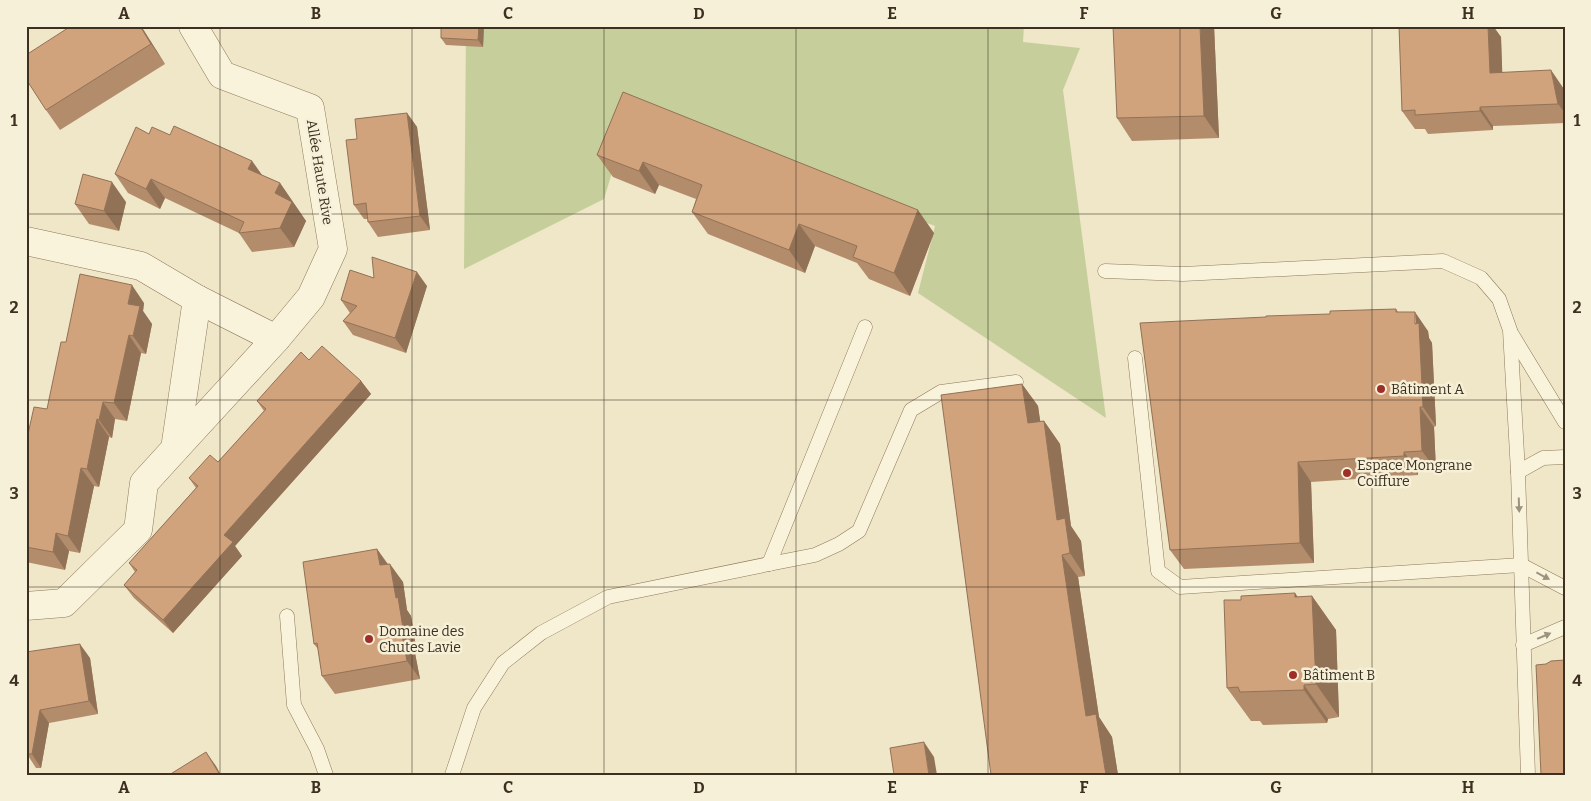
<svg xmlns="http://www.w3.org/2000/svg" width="1591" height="801" font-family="Bitter,serif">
  <rect width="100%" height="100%" fill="#f0e6c8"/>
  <polygon fill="#c6cf9b" points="466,26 1024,26 1023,42 1080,48 1063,90 1106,418 918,293 935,226 631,110 604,199 464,269"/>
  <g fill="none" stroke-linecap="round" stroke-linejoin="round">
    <defs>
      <g id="service">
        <polyline points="1105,271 1183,274 1443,261 1481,278 1499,299 1510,330 1518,472"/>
        <polyline points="1511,333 1565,422"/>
        <polyline points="1135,358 1158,571 1180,587 1521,565 1565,588"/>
        <polyline points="769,564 815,555 839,544 859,531 911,410 941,392 1016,382"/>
        <polyline points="287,616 294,705 317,749 326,775"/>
        <polyline points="1523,645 1565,627"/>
        <polyline points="452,775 474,708 503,663 541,633 608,597 769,564 865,327"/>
        <polyline points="1528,775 1518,472 1543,458 1565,457"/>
      </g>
      <g id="minor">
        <polyline points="26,241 141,266 197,299 276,339 311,297 333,249 310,108 222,75 193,26"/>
        <polyline points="175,449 276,339"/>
        <polyline points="26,606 64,603 138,530 144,483 175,449 197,299"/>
      </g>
    </defs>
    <use href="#service" stroke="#8d795c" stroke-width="15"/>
    <use href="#minor" stroke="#8d795c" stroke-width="29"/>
    <use href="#service" stroke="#faf3dc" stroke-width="14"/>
    <use href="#minor" stroke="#faf3dc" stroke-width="28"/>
  </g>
  <g fill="#b38c6b">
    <polygon points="141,26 165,64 60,130 46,110"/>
    <polygon points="484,26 483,47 446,45 441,38"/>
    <polygon points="1214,26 1219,138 1132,141 1117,118"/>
    <polygon points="1399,26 1493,26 1501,37 1502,72 1564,89 1565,123 1493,126 1493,130 1428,134 1425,129 1415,129 1402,111"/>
    <polygon points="623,92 934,233 910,296 869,279 857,263 815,246 805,273 708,234 692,212 696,199 659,185 655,194 613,177 597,155"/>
    <polygon points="407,113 417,127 430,230 378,237 368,222 368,219 364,219 354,205 357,139"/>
    <polygon points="149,134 170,135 252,161 262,175 280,183 306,221 294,247 252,252 239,233 165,198 160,209 128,193 115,174"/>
    <polygon points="126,202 119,231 89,224 75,204"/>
    <polygon points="374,278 427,286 406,353 353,335 343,321 350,313 341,300"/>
    <polygon points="144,303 143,311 152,324 146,354 141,353 127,421 115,419 112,438 109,437 99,487 94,486 80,553 69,551 65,570 26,562 26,443 47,409 66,342"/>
    <polygon points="1396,309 1398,312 1428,331 1429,338 1432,343 1436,426 1434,427 1436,470 1418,472 1418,475 1311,482 1314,563 1184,569 1170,550 1330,314"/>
    <polygon points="309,360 361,381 371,394 235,546 242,556 173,633 134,598 124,585 135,572 129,563 196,488 189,478 218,462 264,411 257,401"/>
    <polygon points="1022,384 1038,406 1040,422 1044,421 1060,444 1071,526 1081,541 1085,576 1078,577 1099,717 1112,737 1118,775 991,775"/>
    <polygon points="377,549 388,564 403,582 407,610 411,616 416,647 414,648 420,679 335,694 322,676 318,649 314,644"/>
    <polygon points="1312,596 1336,630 1339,717 1328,719 1327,723 1263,725 1260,721 1251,721 1227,688 1298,597"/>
    <polygon points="26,652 90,658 98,714 49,723 41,768 36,768 27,754"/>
  </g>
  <g fill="#927257">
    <polygon points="140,26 141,26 165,64 151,44"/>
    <polygon points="479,26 484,26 483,47 478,40"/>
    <polygon points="1200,26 1214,26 1219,138 1204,116"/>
    <polygon points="1488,26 1493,26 1501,37 1503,92 1490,73"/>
    <polygon points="1551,70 1564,89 1565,113 1558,104"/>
    <polygon points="1480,107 1493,126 1493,130 1480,111"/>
    <polygon points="407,113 417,127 430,230 420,216"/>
    <polygon points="252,161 266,181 248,169"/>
    <polygon points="643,162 659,185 655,194 639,171"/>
    <polygon points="151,179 165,198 160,209 146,189"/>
    <polygon points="112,182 126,202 119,231 104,211"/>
    <polygon points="280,183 306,221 294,247 280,228 275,193"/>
    <polygon points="918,210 934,233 910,296 894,273"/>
    <polygon points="799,224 815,246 805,273 789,250"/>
    <polygon points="417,272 427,286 406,353 395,338"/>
    <polygon points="132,285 144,303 143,311 152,324 146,354 133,336 128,304"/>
    <polygon points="1415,312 1428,331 1429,338 1432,343 1436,426 1423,407"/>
    <polygon points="129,335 141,353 127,421 114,403"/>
    <polygon points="361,381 371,394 235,546 242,556 173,633 163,620 224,535"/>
    <polygon points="1022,384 1038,406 1044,446 1028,423"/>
    <polygon points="103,402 115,419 112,438 99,420"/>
    <polygon points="1420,407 1434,427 1436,470 1422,451"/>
    <polygon points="97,419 109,437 99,487 87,469"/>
    <polygon points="1044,421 1060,444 1071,526 1081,541 1085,576 1070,553 1057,520"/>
    <polygon points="1404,452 1418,472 1418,475 1404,456"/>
    <polygon points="1298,462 1311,482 1314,563 1300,543"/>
    <polygon points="81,468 94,486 80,553 68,536"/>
    <polygon points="56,533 69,551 65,570 53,552"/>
    <polygon points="377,549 390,568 380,565"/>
    <polygon points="1062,555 1078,577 1099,717 1112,737 1118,775 1106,775 1086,716"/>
    <polygon points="390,564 403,582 407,610 411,616 416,647 403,628 396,598"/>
    <polygon points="1295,593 1313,619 1312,596 1336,630 1339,717 1316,684 1295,597"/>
    <polygon points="401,630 414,648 420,679 407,661"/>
    <polygon points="80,644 90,658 98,714 89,701"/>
    <polygon points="1304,685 1328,719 1327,723 1304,690"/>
    <polygon points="40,710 49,723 41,768 32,754"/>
    <polygon points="924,742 934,757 937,775 929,775"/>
    <polygon points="206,752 216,766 221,775 220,775"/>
  </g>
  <g fill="#d0a37c" stroke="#927257">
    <polygon points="71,26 140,26 151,44 46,110 26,79 26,55"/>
    <polygon points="441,26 479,26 478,40 441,38"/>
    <polygon points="1113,26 1200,26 1204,116 1117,118"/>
    <polygon points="1399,26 1488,26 1490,73 1551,70 1558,104 1480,107 1480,111 1415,115 1415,110 1402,111"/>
    <polygon points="623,92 918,210 894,273 853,257 857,246 799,224 789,250 692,212 702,185 643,162 639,171 597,155"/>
    <polygon points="407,113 420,216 368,222 366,203 354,205 346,140 357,139 355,119"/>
    <polygon points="174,126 252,161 248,169 280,183 275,193 292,202 280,228 239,233 244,222 151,179 146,189 115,174 136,127 149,134 152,127 170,135"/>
    <polygon points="83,174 112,182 104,211 75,204"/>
    <polygon points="372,257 417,272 395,338 343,321 357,306 341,300 350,270 374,278"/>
    <polygon points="80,274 132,285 128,304 140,306 133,336 129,335 114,403 103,402 99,420 97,419 87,469 81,468 68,536 56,533 53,552 26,547 26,443 34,407 47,409 61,342 66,342"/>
    <polygon points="1396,309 1396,312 1415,312 1415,324 1419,323 1423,407 1420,407 1422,451 1404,452 1404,456 1298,462 1300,543 1170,550 1140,323 1266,317 1266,316 1330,314 1330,311"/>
    <polygon points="322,346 361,381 224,535 233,542 163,620 124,585 137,570 129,563 198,486 189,478 210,455 218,462 266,409 257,401 301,352 309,360"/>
    <polygon points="1022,384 1028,423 1044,421 1057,520 1065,518 1070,553 1062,555 1086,716 1096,714 1106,775 991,775 941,395"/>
    <polygon points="377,549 380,565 390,564 396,598 398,597 403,628 401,630 407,661 322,676 317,643 314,644 303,562"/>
    <polygon points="1295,593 1295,597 1312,596 1316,684 1304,685 1304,690 1240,692 1238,687 1227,688 1224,600 1241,600 1241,596"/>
    <polygon points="80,644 89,701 40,710 32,754 27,754 26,652"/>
    <polygon points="1565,660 1565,775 1541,775 1536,665 1546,664 1551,661"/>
    <polygon points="924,742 929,775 894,775 890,748"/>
    <polygon points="206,752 220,775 169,775"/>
  </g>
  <defs><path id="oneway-solid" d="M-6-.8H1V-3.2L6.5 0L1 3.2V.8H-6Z" transform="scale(1.25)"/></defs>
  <g fill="#9c927e">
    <use href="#oneway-solid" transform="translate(1519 505) rotate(88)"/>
    <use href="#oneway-solid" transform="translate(1543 576) rotate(28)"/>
    <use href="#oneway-solid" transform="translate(1544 636) rotate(-23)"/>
  </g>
  <path fill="none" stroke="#3d3020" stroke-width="1" stroke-opacity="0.55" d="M220 26V775M412 26V775M604 26V775M796 26V775M988 26V775M1180 26V775M1372 26V775M26 214H1565M26 400H1565M26 587H1565"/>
  <g fill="#9f2e29" stroke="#f7f0d8" stroke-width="2">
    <circle cx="1381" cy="389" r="5"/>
    <circle cx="1347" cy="473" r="5"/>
    <circle cx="369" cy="639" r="5"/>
    <circle cx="1293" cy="675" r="5"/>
  </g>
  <g text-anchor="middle" stroke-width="5" stroke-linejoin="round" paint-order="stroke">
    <g font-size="14" fill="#3d3020" stroke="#f7f0d8">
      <text transform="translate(320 172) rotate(81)" y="5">Allée Haute Rive</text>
    </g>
    <g font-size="14" fill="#3d3020" stroke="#f7f0d8" text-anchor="start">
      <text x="1391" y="394">Bâtiment A</text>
      <text x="1357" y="470">Espace Mongrane<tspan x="1357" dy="16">Coiffure</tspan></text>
      <text x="379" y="636">Domaine des<tspan x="379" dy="16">Chutes Lavie</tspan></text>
      <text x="1303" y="680">Bâtiment B</text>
    </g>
  </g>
  <rect width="1591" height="801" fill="none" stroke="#f7f0d8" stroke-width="55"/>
  <rect x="28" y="28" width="1536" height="746" fill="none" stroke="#3d3020" stroke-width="2"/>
  <g font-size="16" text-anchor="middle" font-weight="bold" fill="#3d3020">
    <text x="124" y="19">A</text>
    <text x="316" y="19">B</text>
    <text x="508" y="19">C</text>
    <text x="699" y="19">D</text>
    <text x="892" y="19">E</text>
    <text x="1084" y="19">F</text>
    <text x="1276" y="19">G</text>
    <text x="1468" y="19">H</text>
    <text x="14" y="126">1</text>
    <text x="1577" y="126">1</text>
    <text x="14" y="313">2</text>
    <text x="1577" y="313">2</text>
    <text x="14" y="499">3</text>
    <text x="1577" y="499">3</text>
    <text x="14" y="686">4</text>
    <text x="1577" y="686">4</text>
    <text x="124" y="793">A</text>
    <text x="316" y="793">B</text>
    <text x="508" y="793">C</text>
    <text x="699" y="793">D</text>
    <text x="892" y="793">E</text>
    <text x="1084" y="793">F</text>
    <text x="1276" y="793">G</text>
    <text x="1468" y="793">H</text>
  </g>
</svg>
